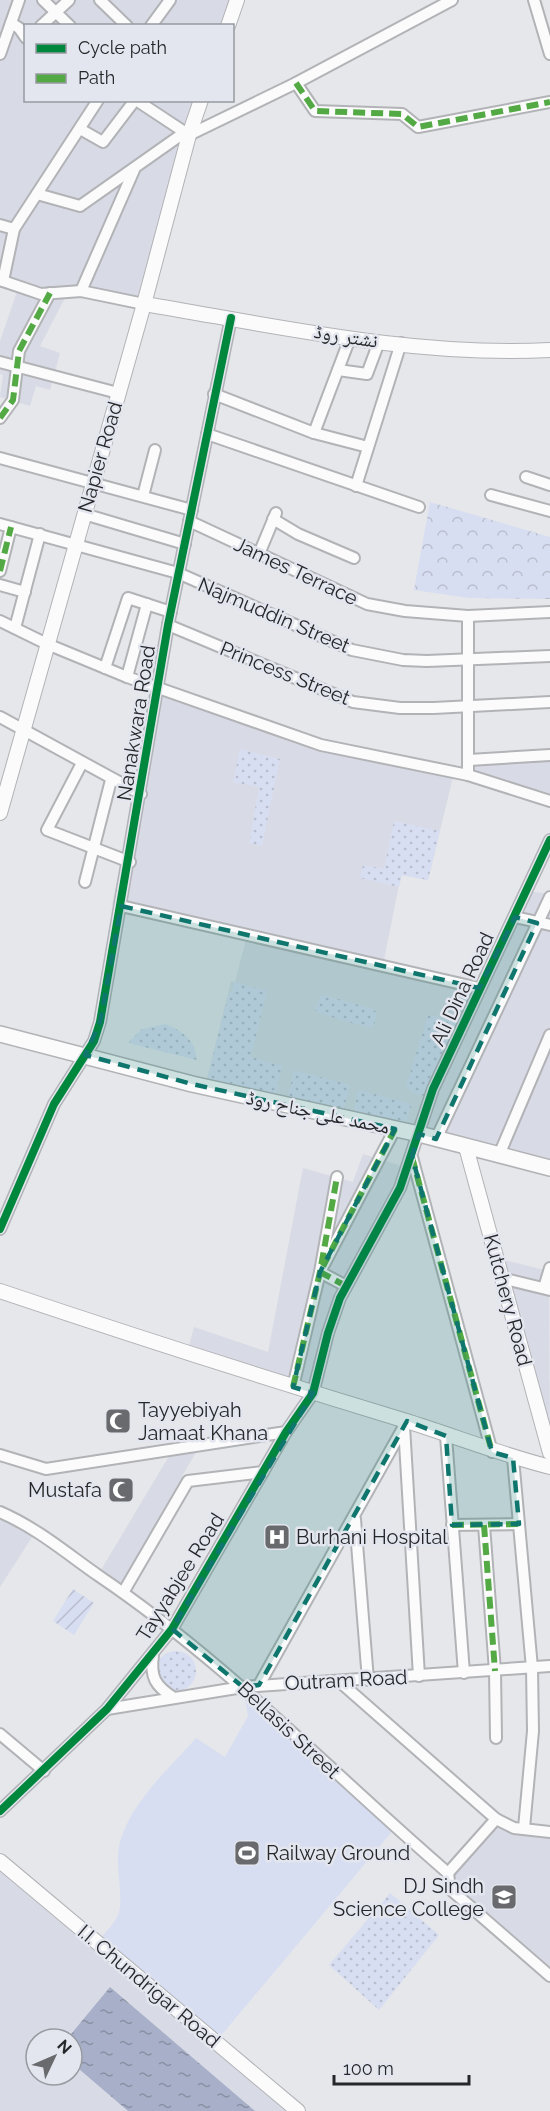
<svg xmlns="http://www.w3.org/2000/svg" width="550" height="2111" font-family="Raleway,'Noto Naskh Arabic',sans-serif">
  <defs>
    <pattern id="grass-dots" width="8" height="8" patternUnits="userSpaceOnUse" patternTransform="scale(1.5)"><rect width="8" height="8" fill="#d8def1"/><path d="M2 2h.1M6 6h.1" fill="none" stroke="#b9becf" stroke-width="1.8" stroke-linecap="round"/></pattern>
    <pattern id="park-crowns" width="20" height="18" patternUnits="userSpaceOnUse" patternTransform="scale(1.5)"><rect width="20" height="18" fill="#d8def1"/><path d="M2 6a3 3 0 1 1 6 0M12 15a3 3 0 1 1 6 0" fill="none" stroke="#b9becf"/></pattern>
    <pattern id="garden-furrows" width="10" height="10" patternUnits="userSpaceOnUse" patternTransform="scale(1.5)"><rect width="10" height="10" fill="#d8def1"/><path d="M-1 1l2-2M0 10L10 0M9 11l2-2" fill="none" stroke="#b9becf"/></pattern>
    <pattern id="water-ripples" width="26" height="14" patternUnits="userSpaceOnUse" patternTransform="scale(1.5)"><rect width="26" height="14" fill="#a8b0c9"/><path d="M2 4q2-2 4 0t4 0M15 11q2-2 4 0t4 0" fill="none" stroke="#898fa3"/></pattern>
  </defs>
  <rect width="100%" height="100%" fill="#e6e7eb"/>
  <g fill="#d8dbe5" fill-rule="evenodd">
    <polygon points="0,0 237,0 228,25 26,26 26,100 201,101 145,300 68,292 40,346 60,353 50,390 36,386 30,406 0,397 3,375 0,374 0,341 19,286 0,280"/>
    <polygon points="156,688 321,745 454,773 428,880 401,875 383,965 478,988 410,1132 205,1087 231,981 235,982 247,935 112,905"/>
    <polygon points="550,755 550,801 468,775 469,760"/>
    <polygon points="527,891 550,894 550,1168 419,1134 422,1122"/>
    <polygon points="363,1154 408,1168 346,1286 313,1393 187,1353 194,1327 268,1352 303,1168 353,1182"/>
    <polygon points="496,1258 549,1271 550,1453"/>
    <polygon points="198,1449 182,1476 188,1481 124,1591 98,1575 172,1451"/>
    <polygon points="0,1512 36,1531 0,1587"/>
    <polygon points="496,1819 550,1832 550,1976 450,1889 450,1871"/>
    <path d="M0 1871 284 2108 287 2111H0ZM36 2039H72V2075H36Z"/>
  </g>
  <g fill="url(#grass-dots)">
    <polygon points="240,749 280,759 262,846 249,843 259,787 233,782"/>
    <polygon points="394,821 440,831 428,880 402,875 399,887 360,878 363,865 384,869"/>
    <polygon points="234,982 267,991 251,1057 282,1066 274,1102 205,1087 229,992 232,992"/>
    <polygon points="324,995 373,1009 377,1013 374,1026 369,1028 319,1013 315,1010 320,996"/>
    <polygon points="428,1015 461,1023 426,1097 412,1092 406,1087"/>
    <path d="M165 1024C183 1031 195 1040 197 1060L128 1043 142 1029Z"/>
    <polygon points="294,1070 350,1085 342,1116 286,1105"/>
    <polygon points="360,1090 412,1104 403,1130 353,1119 357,1092"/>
    <circle cx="176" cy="1671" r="20"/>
    <polygon points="390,1893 439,1935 379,2010 329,1965"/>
  </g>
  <polygon fill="url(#park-crowns)" points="430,502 550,537 550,599 469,598 414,590"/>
  <polygon fill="url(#garden-furrows)" points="73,1589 94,1603 74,1635 53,1621"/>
  <path fill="#d8def1" d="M243 1687 395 1828 219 2038 97 1943C103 1934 117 1922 119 1912 124 1893 113 1863 121 1838 135 1798 169 1769 196 1738L225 1757 248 1716Z"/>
  <polygon fill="url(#water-ripples)" points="110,1987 255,2111 128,2111 72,2063 72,2039 67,2039"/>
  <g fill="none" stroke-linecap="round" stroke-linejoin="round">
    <defs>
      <g id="minor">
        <polyline points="43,0 70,26"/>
        <polyline points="100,0 127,26"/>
        <polyline points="534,0 550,54"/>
        <polyline points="11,23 19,28 26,38"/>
        <polyline points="41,26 69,0"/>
        <polyline points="151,26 170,0"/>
        <polyline points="0,54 19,0"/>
        <polyline points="296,83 315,111 402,114 418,127 550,102"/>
        <polyline points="136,100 189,135"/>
        <polyline points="80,129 103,142 135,100"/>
        <polyline points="37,194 80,206 178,137 189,135 296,83 452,0"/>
        <polyline points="0,225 14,229"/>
        <polyline points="0,280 41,294 81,291 144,304"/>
        <polyline points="3,281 14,229 98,100"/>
        <polyline points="81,291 134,170"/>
        <polyline points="0,362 118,393"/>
        <polyline points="338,370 367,374 379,342"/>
        <polyline points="214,394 314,433 368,447"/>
        <polyline points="0,418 13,400 19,351 50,293"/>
        <polyline points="314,433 350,338"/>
        <polyline points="207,434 419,507"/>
        <polyline points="0,458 192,510"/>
        <polyline points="526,477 550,485"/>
        <polyline points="356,486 401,343"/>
        <polyline points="491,495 550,511"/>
        <polyline points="143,496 155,450"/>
        <polyline points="84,514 185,544"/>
        <polyline points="273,519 298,534 354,558"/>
        <polyline points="189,521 367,604 405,611 468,616 550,612"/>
        <polyline points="0,524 178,573 352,650 403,660 427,661 550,656"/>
        <polyline points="259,554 276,513"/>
        <polyline points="0,571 11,527"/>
        <polyline points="0,585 25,592"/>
        <polyline points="0,621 47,644 127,677 321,745 468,775 550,801"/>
        <polyline points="168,625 353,702 400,708 434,708 550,702"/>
        <polyline points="15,628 40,534"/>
        <polyline points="105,668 128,598 171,612"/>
        <polyline points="127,677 147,604"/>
        <polyline points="0,717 141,794"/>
        <polyline points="469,760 550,755"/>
        <polyline points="82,763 47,830 130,862"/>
        <polyline points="468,775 468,616"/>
        <polyline points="85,882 111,780"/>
        <polyline points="121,906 479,988"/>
        <polyline points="515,917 550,925"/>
        <polyline points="436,1139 550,897"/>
        <polyline points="499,1155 550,1035"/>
        <polyline points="412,1157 492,1452"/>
        <polyline points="0,1229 54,1104 94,1041 100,1022 168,625 231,318"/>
        <polyline points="501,1278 550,1290"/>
        <polyline points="346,1286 320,1272 395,1129"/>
        <polyline points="544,1288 550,1268"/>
        <polyline points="293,1387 320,1272 337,1177"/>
        <polyline points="404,1426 419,1676"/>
        <polyline points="446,1436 464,1673"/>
        <polyline points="0,1455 46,1469 286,1432"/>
        <polyline points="513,1458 532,1668 533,1731 524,1828"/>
        <path d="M0 1512C37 1528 66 1553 99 1576 226 1662 332 1773 448 1873L450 1889 550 1976"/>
        <polyline points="355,1519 368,1680"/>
        <polyline points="452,1525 519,1524"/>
        <polyline points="484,1525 495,1671 496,1738"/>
        <polyline points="124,1591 188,1481 263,1472"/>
        <path d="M153 1655C150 1677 155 1686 174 1698"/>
        <polyline points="340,1682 496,1819 514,1828 550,1832"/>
        <polyline points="259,1685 407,1421"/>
        <polyline points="107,1709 243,1687 550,1666"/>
        <polyline points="0,1734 44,1771"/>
        <polyline points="0,1811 107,1709 172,1629 286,1432 313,1393 328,1333 340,1298 400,1188 433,1089 550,840"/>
        <polyline points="448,1873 496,1819"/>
      </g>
      <g id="major">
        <polyline points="228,26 237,0"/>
        <path d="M144 304C277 326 414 357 550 350"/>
        <polyline points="0,813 144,304 189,135 201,100"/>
        <polyline points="466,1147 550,1453"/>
        <path d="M0 1291C134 1336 268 1379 403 1420 452 1435 499 1454 550 1467"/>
        <polyline points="0,1861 298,2111"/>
      </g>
      <polyline id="highway" points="0,1034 192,1084 419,1134 550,1168"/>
    </defs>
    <use href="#minor" stroke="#b2b3b6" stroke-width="14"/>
    <use href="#major" stroke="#b2b3b6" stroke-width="16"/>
    <use href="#highway" stroke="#b2b3b6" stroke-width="18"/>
    <use href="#minor" stroke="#fbfbfc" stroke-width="10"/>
    <use href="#major" stroke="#fbfbfc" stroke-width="14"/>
    <use href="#highway" stroke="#fbfbfc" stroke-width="15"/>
    <g stroke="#53aa44" stroke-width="6" stroke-dasharray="12 6" stroke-linecap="butt">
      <polyline points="296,83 315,111 402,114 418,127 550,102"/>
      <polyline points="0,418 13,400 19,351 50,293"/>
      <polyline points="0,571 11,527"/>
      <polyline points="412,1157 492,1452"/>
      <polyline points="346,1286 320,1272 395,1129"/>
      <polyline points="293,1387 320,1272 337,1177"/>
      <polyline points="452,1525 519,1524"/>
      <polyline points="484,1525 495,1671"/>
    </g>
    <defs>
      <g id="cycleway">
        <polyline points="0,1229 54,1104 94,1041 100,1022 168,625 231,318"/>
        <polyline points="0,1811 107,1709 172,1629 286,1432 313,1393 328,1333 340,1298 400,1188 433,1089 550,840"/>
      </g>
    </defs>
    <use href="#cycleway" stroke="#e3e6ee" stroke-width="11"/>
    <use href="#cycleway" stroke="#00873e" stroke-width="8"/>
  </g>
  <path fill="#0f766e" fill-opacity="0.2" stroke="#0f766e" stroke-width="4.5" stroke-dasharray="12 8" stroke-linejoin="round" d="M121 906 479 988 515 917 537 923 436 1139 419 1134 412 1156 492 1452 513 1458 519 1524 452 1525 446 1436 407 1421 259 1685 243 1687 172 1629 313 1393 293 1387 320 1272 395 1129 192 1084 85 1055 100 1022Z"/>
  <defs>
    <symbol id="mosque-square" viewBox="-11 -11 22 22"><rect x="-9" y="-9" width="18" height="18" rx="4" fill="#696a6e" stroke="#e3e6ee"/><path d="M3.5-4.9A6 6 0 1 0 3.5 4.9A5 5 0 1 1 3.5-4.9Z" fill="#fff"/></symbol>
    <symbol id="hospital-square" viewBox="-11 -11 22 22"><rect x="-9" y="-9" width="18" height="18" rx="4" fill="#696a6e" stroke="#e3e6ee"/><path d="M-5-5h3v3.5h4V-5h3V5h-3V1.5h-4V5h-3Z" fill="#fff"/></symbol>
    <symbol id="stadium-square" viewBox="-11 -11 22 22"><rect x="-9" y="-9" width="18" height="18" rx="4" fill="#696a6e" stroke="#e3e6ee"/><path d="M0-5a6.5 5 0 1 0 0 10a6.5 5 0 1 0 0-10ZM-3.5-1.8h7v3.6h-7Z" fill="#fff"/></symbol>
    <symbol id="university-square" viewBox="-11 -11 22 22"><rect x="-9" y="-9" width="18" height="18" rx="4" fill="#696a6e" stroke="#e3e6ee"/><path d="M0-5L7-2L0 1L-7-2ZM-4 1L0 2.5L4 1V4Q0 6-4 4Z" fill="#fff"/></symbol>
  </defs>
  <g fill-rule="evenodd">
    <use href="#mosque-square" x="103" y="1406" width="30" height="30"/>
    <use href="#mosque-square" x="106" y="1475" width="30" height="30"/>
    <use href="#hospital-square" x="262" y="1522" width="30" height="30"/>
    <use href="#stadium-square" x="232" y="1838" width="30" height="30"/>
    <use href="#university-square" x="489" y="1882" width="30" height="30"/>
  </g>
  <g text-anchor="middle" stroke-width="5" stroke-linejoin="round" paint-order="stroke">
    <g font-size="20" fill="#26272a" stroke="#e3e6ee">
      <text transform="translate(346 336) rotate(9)" y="7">نشتر روڈ</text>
      <text transform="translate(100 457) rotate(-74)" y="7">Napier Road</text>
      <text transform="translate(296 571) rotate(25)" y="7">James Terrace</text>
      <text transform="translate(274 615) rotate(23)" y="7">Najmuddin Street</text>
      <text transform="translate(285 673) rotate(22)" y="7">Princess Street</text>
      <text transform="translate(136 723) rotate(-81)" y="7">Nanakwara Road</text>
      <text transform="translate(462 989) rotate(-65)" y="7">Ali Dina Road</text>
      <text transform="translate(318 1112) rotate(12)" y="7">محمد علی جناح روڈ</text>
      <text transform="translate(508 1300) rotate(75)" y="7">Kutchery Road</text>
      <text transform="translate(180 1577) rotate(-58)" y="7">Tayyabjee Road</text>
      <text transform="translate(346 1680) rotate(-3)" y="7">Outram Road</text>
      <text transform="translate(289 1730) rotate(43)" y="7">Bellasis Street</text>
      <text transform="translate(149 1986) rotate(40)" y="7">I.I. Chundrigar Road</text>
    </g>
    <g font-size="20" fill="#26272a" stroke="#e3e6ee" text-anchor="start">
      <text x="138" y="1417">Tayyebiyah<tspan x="138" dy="23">Jamaat Khana</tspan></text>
      <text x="102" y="1497" text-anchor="end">Mustafa</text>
      <text x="296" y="1544">Burhani Hospital</text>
      <text x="266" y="1860">Railway Ground</text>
      <text x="484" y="1893" text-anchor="end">DJ Sindh<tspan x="484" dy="23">Science College</tspan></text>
    </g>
  </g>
  <rect x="24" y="24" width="210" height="78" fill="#e3e6ee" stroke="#979aa0" stroke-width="1.5"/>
  <rect x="36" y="44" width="30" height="9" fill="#00873e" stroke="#979aa0" stroke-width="1.5"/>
  <text x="78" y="54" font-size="18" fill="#26272a">Cycle path</text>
  <rect x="36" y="74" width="30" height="9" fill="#53aa44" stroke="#979aa0" stroke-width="1.5"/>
  <text x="78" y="84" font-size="18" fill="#26272a">Path</text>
  <g transform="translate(54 2057) rotate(46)"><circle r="28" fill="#e3e6ee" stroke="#979aa0" stroke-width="1.5"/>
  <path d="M0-4.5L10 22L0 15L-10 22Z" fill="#696a6e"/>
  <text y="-9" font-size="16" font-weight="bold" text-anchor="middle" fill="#26272a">N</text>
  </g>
  <path d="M334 2075v9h135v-9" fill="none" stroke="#26272a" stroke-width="3"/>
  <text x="343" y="2075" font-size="18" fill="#26272a" stroke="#e3e6ee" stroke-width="4.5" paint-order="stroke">100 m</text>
</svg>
